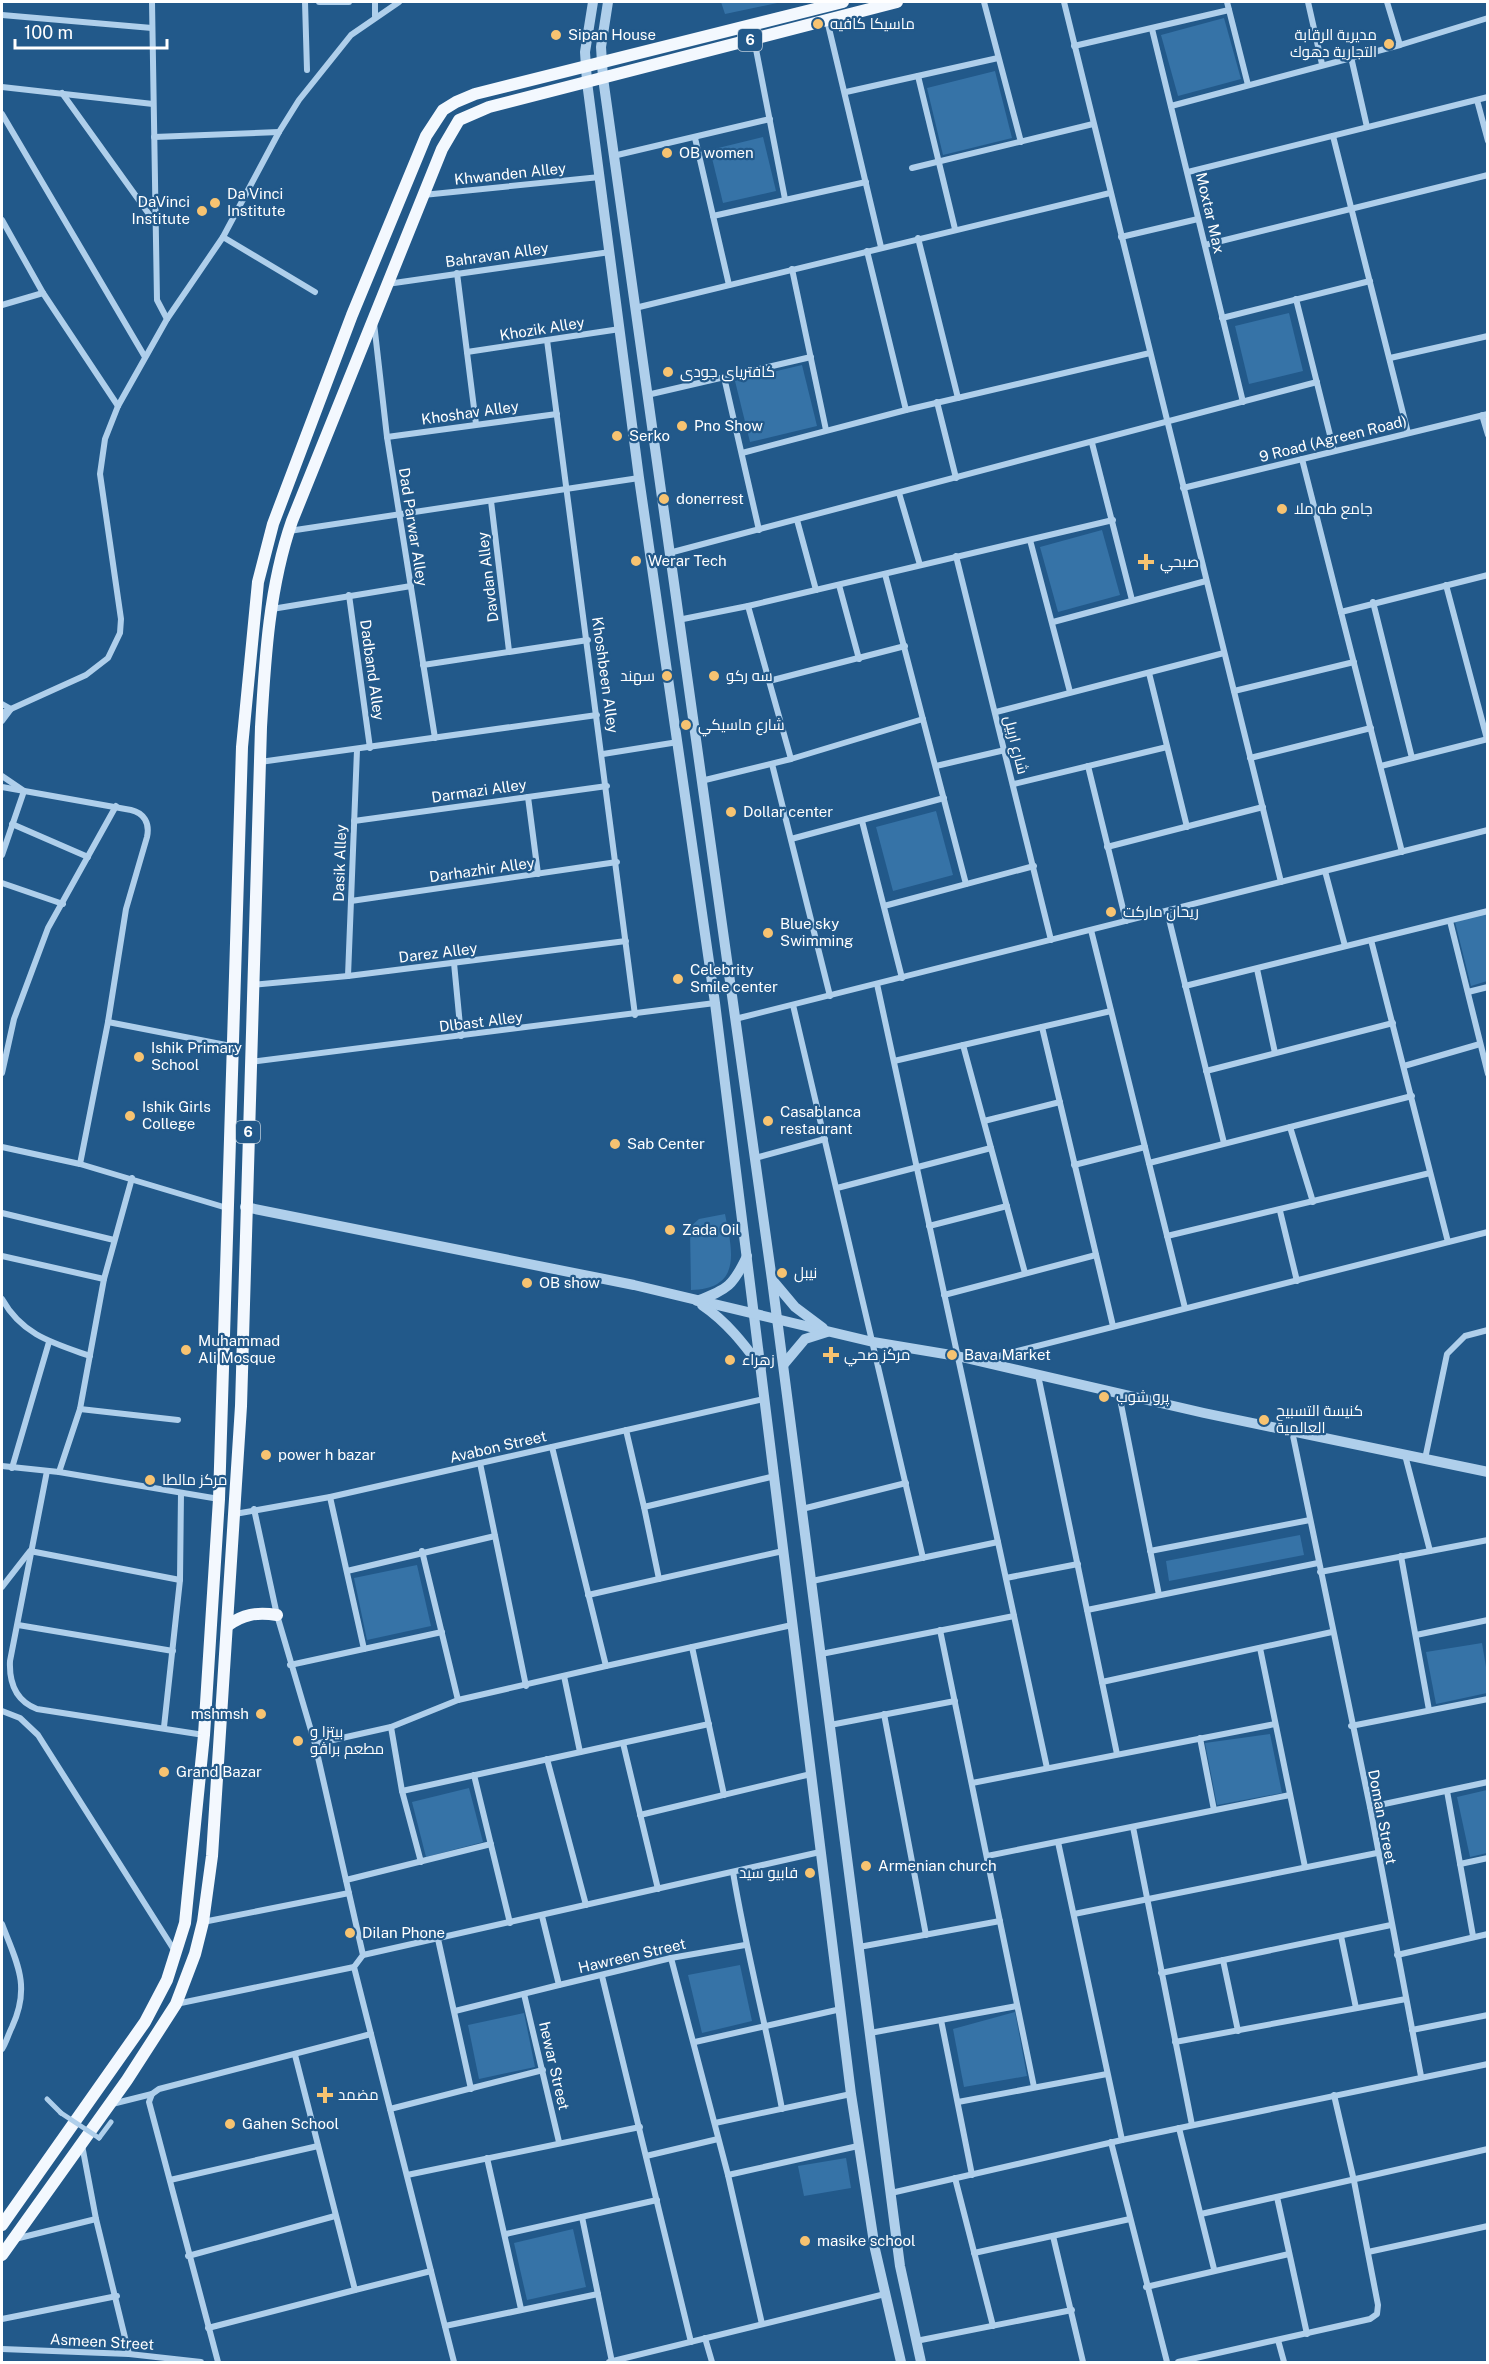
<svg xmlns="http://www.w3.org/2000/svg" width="1489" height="2364" font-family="'Public Sans',Cairo,sans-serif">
  <rect width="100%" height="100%" fill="#22598a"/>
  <g fill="#3673a7">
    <polygon points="721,2 782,2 725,14"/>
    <polygon points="1224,18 1241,79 1178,96 1161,35"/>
    <polygon points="995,71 1012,138 943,155 927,88"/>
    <polygon points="763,137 776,191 723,203 710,150"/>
    <polygon points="1289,313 1303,371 1249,384 1235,326"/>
    <polygon points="802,365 817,426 750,442 735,381"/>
    <polygon points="1102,530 1120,595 1058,612 1040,547"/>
    <polygon points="936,811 953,875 893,891 876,827"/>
    <polygon points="1487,913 1487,981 1471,986 1455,922"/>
    <path d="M725 1214C732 1249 743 1289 691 1290L690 1227 699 1219Z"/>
    <polygon points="1300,1535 1304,1555 1169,1581 1166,1561"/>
    <polygon points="417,1565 431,1626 367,1640 354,1578"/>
    <polygon points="1482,1643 1487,1673 1487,1693 1436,1704 1426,1652"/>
    <polygon points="1270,1734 1282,1793 1217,1805 1205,1743"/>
    <polygon points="469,1788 483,1842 426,1857 412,1802"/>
    <polygon points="1487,1790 1487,1853 1470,1857 1457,1797"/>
    <polygon points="740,1965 752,2021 702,2033 688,1975"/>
    <polygon points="1015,2012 1027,2076 964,2087 953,2029"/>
    <polygon points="524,2013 535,2067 479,2079 468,2025"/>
    <polygon points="846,2158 851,2188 804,2196 798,2166"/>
    <polygon points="573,2229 586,2287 527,2300 514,2243"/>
  </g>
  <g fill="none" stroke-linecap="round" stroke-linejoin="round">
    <g stroke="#afcfeb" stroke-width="5">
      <polyline points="47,2099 61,2113"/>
      <polyline points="99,2138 111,2122"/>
    </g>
    <g stroke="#afcfeb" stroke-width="6">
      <polyline points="152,2 157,300 167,319"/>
      <polyline points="305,2 307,70"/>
      <polyline points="319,2 349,2"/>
      <polyline points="984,2 1021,142"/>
      <polyline points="1064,2 1281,882"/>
      <polyline points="1227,2 1248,85"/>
      <polyline points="1308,2 1322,64"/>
      <polyline points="1387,2 1400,45"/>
      <polyline points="2,15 152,28"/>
      <polyline points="375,16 375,2"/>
      <polyline points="827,20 881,247"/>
      <polyline points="1152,29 1243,402"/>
      <polyline points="754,39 785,199"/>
      <polyline points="1074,46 1229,10"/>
      <polyline points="1351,57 1367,127"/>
      <polyline points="918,76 955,229"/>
      <polyline points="2,87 153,104"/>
      <polyline points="846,92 998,58"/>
      <polyline points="62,93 156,224"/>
      <polyline points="1477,100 1488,141"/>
      <polyline points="1171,106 1400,45 1488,18"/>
      <polyline points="2,114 145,357"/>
      <polyline points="1333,136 1408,433"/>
      <polyline points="154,137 279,132"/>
      <polyline points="695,138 729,285"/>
      <polyline points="613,156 770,119"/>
      <polyline points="912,168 1093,124"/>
      <polyline points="1188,172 1488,97"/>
      <polyline points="423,195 600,177"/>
      <polyline points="713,216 866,182"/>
      <polyline points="2,220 43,293 118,406"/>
      <polyline points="223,237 315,292"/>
      <polyline points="1121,237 1198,219"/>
      <polyline points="918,238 958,398"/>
      <polyline points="1205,245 1488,175"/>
      <polyline points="867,251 906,410"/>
      <polyline points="792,269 826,430"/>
      <polyline points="457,273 476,424"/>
      <polyline points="387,284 610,252"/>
      <polyline points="1296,299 1334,451"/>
      <polyline points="2,305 43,293"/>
      <polyline points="635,308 1110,193"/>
      <polyline points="1222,318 1370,281"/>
      <polyline points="374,323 387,437 435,738"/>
      <polyline points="547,340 635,1015"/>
      <polyline points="467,352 620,329"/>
      <polyline points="1390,358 1488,336"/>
      <polyline points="724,377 759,530"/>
      <polyline points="647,395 811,357"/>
      <polyline points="937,402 956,478"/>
      <polyline points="1482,415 1488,435"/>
      <polyline points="387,437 557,414"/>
      <polyline points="1092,443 1132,600"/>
      <polyline points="742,453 906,410 1150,353"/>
      <polyline points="1302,459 1402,852"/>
      <polyline points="1183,488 1488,414"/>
      <polyline points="899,493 920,565"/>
      <polyline points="491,501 509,651"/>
      <polyline points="797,520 816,590"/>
      <polyline points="289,531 639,478"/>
      <polyline points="1030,540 1070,692"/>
      <polyline points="669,553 1317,382"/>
      <polyline points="956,556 1051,940"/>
      <polyline points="885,574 966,884"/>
      <polyline points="839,585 859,659"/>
      <polyline points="1446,585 1487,739"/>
      <polyline points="349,595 370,748"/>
      <polyline points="1373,602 1412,758"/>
      <polyline points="748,606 791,759"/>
      <polyline points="272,609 411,586"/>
      <polyline points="1341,612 1488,575"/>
      <polyline points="678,620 748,606 1113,520"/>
      <polyline points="1053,622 1206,581"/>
      <polyline points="423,665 588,640"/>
      <polyline points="1149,673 1187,827"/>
      <polyline points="769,681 905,646"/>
      <polyline points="1234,691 1354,662"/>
      <polyline points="2,704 11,709 2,721"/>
      <polyline points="996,712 1224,653"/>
      <polyline points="2,713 86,675 108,658 120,633 121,619 100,474 105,439 118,406 167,319 223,237 279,132 299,100 351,35 399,2"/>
      <polyline points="603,754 678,742"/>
      <polyline points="1250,758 1371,728"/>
      <polyline points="260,762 597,715"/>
      <polyline points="772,764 830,996"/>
      <polyline points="936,766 1005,750"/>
      <polyline points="1088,766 1126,921"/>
      <polyline points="1381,766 1488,739"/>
      <polyline points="2,776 24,791 2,855"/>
      <polyline points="701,781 791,759 923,719"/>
      <polyline points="1014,784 1167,747"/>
      <path d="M2 787 131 810C144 813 150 823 147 837L126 909 108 1022 80 1164"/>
      <polyline points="528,797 538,874"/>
      <polyline points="354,821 607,786"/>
      <polyline points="862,821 902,978"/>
      <polyline points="12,824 88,857"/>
      <polyline points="791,839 944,798"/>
      <polyline points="1107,847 1263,807"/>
      <polyline points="1325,871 1345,946"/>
      <polyline points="2,883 63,904"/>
      <polyline points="351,901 617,862"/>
      <polyline points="884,906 1034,866"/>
      <polyline points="1167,911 1224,1143"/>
      <polyline points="1450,921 1488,1074"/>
      <polyline points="1091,930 1185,1308"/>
      <polyline points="1371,940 1448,1242"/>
      <polyline points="454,963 461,1036"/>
      <polyline points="1257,969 1275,1053"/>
      <polyline points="348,976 357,750"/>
      <polyline points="877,984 1047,1768"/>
      <polyline points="252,985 348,976 626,941"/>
      <polyline points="1185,986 1488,911"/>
      <polyline points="1468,992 1488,987"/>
      <polyline points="793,1005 923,1558"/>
      <polyline points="735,1019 1488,830"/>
      <polyline points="108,1022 231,1046"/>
      <polyline points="1042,1027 1113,1326"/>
      <polyline points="963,1045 1025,1273"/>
      <polyline points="894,1061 1111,1011"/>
      <polyline points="250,1062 715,1003"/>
      <polyline points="1404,1066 1480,1044"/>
      <polyline points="1206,1071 1393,1023"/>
      <polyline points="2,1073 14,1019 48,928 116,806"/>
      <polyline points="984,1121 1060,1102"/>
      <polyline points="1290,1127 1313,1202"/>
      <polyline points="2,1147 80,1164 227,1208"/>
      <polyline points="755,1158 825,1139"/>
      <polyline points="1149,1163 1412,1096"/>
      <polyline points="1074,1165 1145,1147"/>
      <polyline points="837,1188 991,1148"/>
      <polyline points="1280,1211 1297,1281"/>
      <polyline points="2,1213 114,1240"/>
      <polyline points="929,1226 1007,1206"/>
      <polyline points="1167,1236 1430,1173"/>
      <polyline points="2,1256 104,1279"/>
      <polyline points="944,1295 1096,1255"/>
      <path d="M2 1299C22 1335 53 1343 90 1356"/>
      <polyline points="986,1362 1002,1355 1488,1232"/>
      <polyline points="1038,1375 1117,1754"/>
      <polyline points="1119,1394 1159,1595"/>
      <polyline points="80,1409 178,1420"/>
      <polyline points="626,1430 644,1507 775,1476"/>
      <polyline points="1292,1431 1370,1807 1421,2076"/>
      <polyline points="1405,1455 1430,1551"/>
      <polyline points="1425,1459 1447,1354 1465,1336 1488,1330"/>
      <polyline points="480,1463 526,1686"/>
      <polyline points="2,1466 59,1472 219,1499"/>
      <polyline points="12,1468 49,1342"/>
      <path d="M47 1471 10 1661C9 1683 16 1701 37 1709L204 1735"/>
      <polyline points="59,1472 80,1409 104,1279 132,1178"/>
      <polyline points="330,1497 364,1649"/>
      <polyline points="644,1507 659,1579"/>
      <polyline points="254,1509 277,1615 315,1744 363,1955 354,1967 454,2362"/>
      <polyline points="802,1509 906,1483"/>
      <polyline points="235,1514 330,1497 764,1399"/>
      <polyline points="422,1551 458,1700"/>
      <polyline points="1150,1551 1310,1520"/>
      <polyline points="1401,1556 1429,1710"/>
      <polyline points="347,1571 495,1536"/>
      <polyline points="1320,1572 1488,1540"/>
      <polyline points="1006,1578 1078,1564"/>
      <polyline points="812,1581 998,1542"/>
      <polyline points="2,1587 30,1551 180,1580"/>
      <polyline points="588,1595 783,1551"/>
      <polyline points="1087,1610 1318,1563"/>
      <polyline points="18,1625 173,1651"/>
      <polyline points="940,1630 1034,2087"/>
      <polyline points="1416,1635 1488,1620"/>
      <polyline points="692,1647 724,1795"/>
      <polyline points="1260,1648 1305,1867"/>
      <polyline points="821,1654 1014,1616"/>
      <polyline points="290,1665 442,1632"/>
      <polyline points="606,1666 792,1625"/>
      <polyline points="564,1676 580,1752"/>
      <polyline points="1102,1682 1332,1632"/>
      <polyline points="2,1711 20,1718 38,1735 176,1953"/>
      <polyline points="884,1714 926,1935"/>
      <polyline points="830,1725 955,1701"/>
      <polyline points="1351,1726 1488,1699"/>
      <polyline points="164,1727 180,1580 181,1493"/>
      <polyline points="391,1727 402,1791 421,1862"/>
      <polyline points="1200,1738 1214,1810"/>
      <polyline points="623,1743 658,1889"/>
      <polyline points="315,1744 391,1727 458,1700 606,1666 552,1447"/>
      <polyline points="547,1759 586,1905"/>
      <polyline points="474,1775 510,1923"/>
      <polyline points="972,1783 1275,1724"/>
      <polyline points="402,1791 709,1724"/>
      <polyline points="1447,1791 1473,1936"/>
      <polyline points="1370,1807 1488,1782"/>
      <polyline points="640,1815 811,1774"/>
      <polyline points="1133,1827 1192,2125"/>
      <polyline points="1058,1842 1122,2140"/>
      <polyline points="987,1856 1290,1795"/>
      <polyline points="1460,1864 1488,1858"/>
      <path d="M733 1872C746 1951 767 2029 782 2109"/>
      <polyline points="346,1880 491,1844"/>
      <polyline points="1074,1914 1377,1853"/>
      <polyline points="542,1916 559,1985 671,1958 745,1945"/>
      <polyline points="203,1922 349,1893"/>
      <path d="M2 1924C17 1963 31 1986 12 2027 8 2035 6 2043 2 2049"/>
      <polyline points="1341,1936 1356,2008"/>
      <polyline points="438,1939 471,2089"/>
      <polyline points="859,1947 1000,1921"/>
      <polyline points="363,1955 820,1852"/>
      <polyline points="1397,1955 1488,1934"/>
      <polyline points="671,1958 728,2175 762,2324"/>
      <polyline points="1223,1960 1238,2031"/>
      <polyline points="1161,1973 1391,1925"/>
      <polyline points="602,1976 691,2342"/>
      <polyline points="524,1994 559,2142"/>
      <polyline points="176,2004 354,1967"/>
      <polyline points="455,2011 559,1985"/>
      <polyline points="941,2020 972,2175"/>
      <polyline points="1412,2030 1488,2015"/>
      <polyline points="870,2033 1017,2006"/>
      <polyline points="695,2042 841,2009"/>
      <polyline points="1175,2042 1406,1999"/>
      <polyline points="295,2055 355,2290 431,2271"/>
      <polyline points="958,2102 1107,2074"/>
      <polyline points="112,2104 152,2094"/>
      <polyline points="390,2109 543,2070"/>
      <polyline points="715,2123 851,2094"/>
      <polyline points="1179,2128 1214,2269"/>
      <polyline points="1111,2142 1167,2362"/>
      <polyline points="82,2145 96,2219 129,2354"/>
      <polyline points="646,2156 718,2139"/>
      <polyline points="487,2158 521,2309"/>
      <polyline points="407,2175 640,2127"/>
      <polyline points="728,2175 858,2146"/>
      <polyline points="955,2178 993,2326"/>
      <polyline points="170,2180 318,2146"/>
      <polyline points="891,2193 1122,2140 1488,2064"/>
      <polyline points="1277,2197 1307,2334"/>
      <polyline points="1201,2214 1488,2149"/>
      <polyline points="582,2217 612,2362"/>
      <polyline points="506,2234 657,2200"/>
      <polyline points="1053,2236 1083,2362"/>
      <polyline points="15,2239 96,2219"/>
      <polyline points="1368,2252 1488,2226"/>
      <polyline points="974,2253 1130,2219"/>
      <polyline points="188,2256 335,2216"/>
      <polyline points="1146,2287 1289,2254"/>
      <polyline points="2,2319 117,2296"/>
      <polyline points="445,2326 598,2294"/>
      <polyline points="208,2328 355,2290"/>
      <polyline points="705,2338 712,2362"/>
      <polyline points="1278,2340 1284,2362"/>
      <polyline points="916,2341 1072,2310"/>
      <polyline points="2,2349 129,2354 201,2362"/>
      <polyline points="218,2362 149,2102 152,2094 159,2089 371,2034"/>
      <polyline points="609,2362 885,2294"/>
      <polyline points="1178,2362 1370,2319 1377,2314 1378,2305 1354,2181 1334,2095"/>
    </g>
    <g stroke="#afcfeb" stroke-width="10">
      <polyline points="593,2 585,52 587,82 639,478 715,1003 851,2094 875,2249 901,2362"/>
      <polyline points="608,2 601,47 603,78 772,1280 900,2266 921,2362"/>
      <polyline points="245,1207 634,1285 873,1342 957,1356 1204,1413 1488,1472"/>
      <polyline points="774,1282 795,1307 823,1328"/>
      <path d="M697 1301C728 1289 733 1286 747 1256"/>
      <path d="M702 1305C727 1322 743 1343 761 1367"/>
      <polyline points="784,1364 805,1339 827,1332"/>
    </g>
    <g stroke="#f3f8fe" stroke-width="12">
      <path d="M227 1626C243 1614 257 1612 277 1615"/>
      <polyline points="2,2225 145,2022 167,1980 185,1923 204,1735 219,1499 242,747 258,582 273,524 352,315 426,136 443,110 456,102 475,94 843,2"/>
      <path d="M2 2255 127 2080 176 2004 195 1954 203 1922 212 1856 241 1406 261 727C265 659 269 587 292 521L442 149 459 120 489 107 897 2"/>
    </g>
    <polyline stroke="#afcfeb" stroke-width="5" points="61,2113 99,2138"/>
  </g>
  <g fill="#f7c371" stroke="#22598a" stroke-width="2">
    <circle cx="818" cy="24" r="6"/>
    <circle cx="556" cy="35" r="6"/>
    <circle cx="1389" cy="44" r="6"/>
    <circle cx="667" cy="153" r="6"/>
    <circle cx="215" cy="203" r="6"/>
    <circle cx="202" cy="211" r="6"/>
    <circle cx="668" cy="372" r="6"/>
    <circle cx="682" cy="426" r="6"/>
    <circle cx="617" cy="436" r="6"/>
    <circle cx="664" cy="499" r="6"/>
    <circle cx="1282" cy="509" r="6"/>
    <circle cx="636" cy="561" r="6"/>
    <path d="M1143 553h6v6h6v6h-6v6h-6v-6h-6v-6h6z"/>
    <circle cx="667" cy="676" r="6"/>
    <circle cx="714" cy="676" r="6"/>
    <circle cx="686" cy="725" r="6"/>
    <circle cx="731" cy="812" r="6"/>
    <circle cx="1111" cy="912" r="6"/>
    <circle cx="768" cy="933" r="6"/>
    <circle cx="678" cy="979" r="6"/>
    <circle cx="139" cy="1057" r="6"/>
    <circle cx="130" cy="1116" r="6"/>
    <circle cx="768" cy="1121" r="6"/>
    <circle cx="615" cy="1144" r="6"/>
    <circle cx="670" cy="1230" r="6"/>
    <circle cx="782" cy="1273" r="6"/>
    <circle cx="527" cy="1283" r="6"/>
    <circle cx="186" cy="1350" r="6"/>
    <path d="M828 1346h6v6h6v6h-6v6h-6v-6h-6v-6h6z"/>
    <circle cx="952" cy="1355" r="6"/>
    <circle cx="730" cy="1360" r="6"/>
    <circle cx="1104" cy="1397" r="6"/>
    <circle cx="1264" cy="1420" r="6"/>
    <circle cx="266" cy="1455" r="6"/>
    <circle cx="150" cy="1480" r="6"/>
    <circle cx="261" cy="1714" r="6"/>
    <circle cx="298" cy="1741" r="6"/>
    <circle cx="164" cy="1772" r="6"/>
    <circle cx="866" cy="1866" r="6"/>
    <circle cx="810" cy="1873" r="6"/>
    <circle cx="350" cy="1933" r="6"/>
    <path d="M322 2086h6v6h6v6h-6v6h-6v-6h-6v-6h6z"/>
    <circle cx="230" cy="2124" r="6"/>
    <circle cx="805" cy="2241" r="6"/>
  </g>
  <g text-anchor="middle" stroke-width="4.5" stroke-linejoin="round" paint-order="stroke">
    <g fill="#22598a" stroke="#bdcddc" stroke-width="1.5">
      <rect x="738" y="29" width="24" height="22" rx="4.5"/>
      <rect x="236" y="1121" width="24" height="22" rx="4.5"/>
    </g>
    <g font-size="14" font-weight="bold" fill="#fff">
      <text x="750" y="45">6</text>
      <text x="248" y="1137">6</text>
    </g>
    <g font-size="15" fill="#fff" stroke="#22598a" text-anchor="start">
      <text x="830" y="29">ماسيكا كافيه</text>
      <text x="568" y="40">Sipan House</text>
      <text x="1377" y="40" text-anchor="end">مديرية الرقابة<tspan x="1377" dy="17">التجارية دهوك</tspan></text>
      <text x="679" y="158">OB women</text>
      <text x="227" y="199">Da Vinci<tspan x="227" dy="17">Institute</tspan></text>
      <text x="190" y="207" text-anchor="end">DaVinci<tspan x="190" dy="17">Institute</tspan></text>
      <text x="680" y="377">کافتریای جودی</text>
      <text x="694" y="431">Pno Show</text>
      <text x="629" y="441">Serko</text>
      <text x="676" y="504">donerrest</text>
      <text x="1294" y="514">جامع طه ملا</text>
      <text x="648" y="566">Werar Tech</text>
      <text x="1160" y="567">صبحي</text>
      <text x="655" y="681" text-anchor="end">سهند</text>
      <text x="726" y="681">سه ركو</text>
      <text x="698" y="730">شارع ماسيكي</text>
      <text x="743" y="817">Dollar center</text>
      <text x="1123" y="917">ريحان ماركت</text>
      <text x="780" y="929">Blue sky<tspan x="780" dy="17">Swimming</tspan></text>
      <text x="690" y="975">Celebrity<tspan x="690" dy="17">Smile center</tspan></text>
      <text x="151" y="1053">Ishik Primary<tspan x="151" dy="17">School</tspan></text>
      <text x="142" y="1112">Ishik Girls<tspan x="142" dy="17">College</tspan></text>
      <text x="780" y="1117">Casablanca<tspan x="780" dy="17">restaurant</tspan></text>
      <text x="627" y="1149">Sab Center</text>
      <text x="682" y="1235">Zada Oil</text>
      <text x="794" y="1278">نيبل</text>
      <text x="539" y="1288">OB show</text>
      <text x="198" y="1346">Muhammad<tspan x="198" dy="17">Ali Mosque</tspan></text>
      <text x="844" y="1360">مركز صحي</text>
      <text x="964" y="1360">Bava Market</text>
      <text x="742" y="1365">زهراء</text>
      <text x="1116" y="1402">پرو شوب</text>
      <text x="1276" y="1416">كنيسة التسبيح<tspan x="1276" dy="17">العالمية</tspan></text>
      <text x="278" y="1460">power h bazar</text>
      <text x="162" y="1485">مركز مالطا</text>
      <text x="249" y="1719" text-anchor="end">mshmsh</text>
      <text x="310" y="1737">بيتزا و<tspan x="310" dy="17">مطعم براڤو</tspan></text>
      <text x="176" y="1777">Grand Bazar</text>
      <text x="878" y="1871">Armenian church</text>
      <text x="798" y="1878" text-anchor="end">فابيو سيد</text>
      <text x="362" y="1938">Dilan Phone</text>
      <text x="338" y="2100">مضمد</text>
      <text x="242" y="2129">Gahen School</text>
      <text x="817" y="2246">masike school</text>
    </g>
    <g font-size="15" fill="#fff" stroke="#22598a">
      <text transform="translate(510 174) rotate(-6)" y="5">Khwanden Alley</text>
      <text transform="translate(1210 213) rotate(77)" y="5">Moxtar Max</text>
      <text transform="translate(497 255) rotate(-8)" y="5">Bahravan Alley</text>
      <text transform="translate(542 329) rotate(-9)" y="5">Khozik Alley</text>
      <text transform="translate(470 413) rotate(-8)" y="5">Khoshav Alley</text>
      <text transform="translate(1333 439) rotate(-14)" y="5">9 Road (Agreen Road)</text>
      <text transform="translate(413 527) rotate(81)" y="5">Dad Parwar Alley</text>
      <text transform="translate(488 577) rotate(-97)" y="5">Davdan Alley</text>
      <text transform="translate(372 670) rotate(82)" y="5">Dadband Alley</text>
      <text transform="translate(605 675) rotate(82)" y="5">Khoshbeen Alley</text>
      <text transform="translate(1016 745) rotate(76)" y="5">شارع اربيل</text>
      <text transform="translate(479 791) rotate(-8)" y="5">Darmazi Alley</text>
      <text transform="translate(340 863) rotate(-88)" y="5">Dasik Alley</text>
      <text transform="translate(482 870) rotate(-8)" y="5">Darhazhir Alley</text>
      <text transform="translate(438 953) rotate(-7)" y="5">Darez Alley</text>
      <text transform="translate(481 1022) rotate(-7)" y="5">Dlbast Alley</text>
      <text transform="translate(498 1447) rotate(-13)" y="5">Avabon Street</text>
      <text transform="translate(1382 1817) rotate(79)" y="5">Doman Street</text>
      <text transform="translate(632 1956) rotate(-13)" y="5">Hawreen Street</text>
      <text transform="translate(554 2066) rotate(77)" y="5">hewar Street</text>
      <text transform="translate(102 2342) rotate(3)" y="5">Asmeen Street</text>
    </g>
  </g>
  <rect width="1489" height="2364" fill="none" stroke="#ffffff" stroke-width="6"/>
  <path d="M15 39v9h152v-9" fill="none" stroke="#ffffff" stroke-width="3"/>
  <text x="24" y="39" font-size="18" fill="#ffffff" stroke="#22598a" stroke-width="4.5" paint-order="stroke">100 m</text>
</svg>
